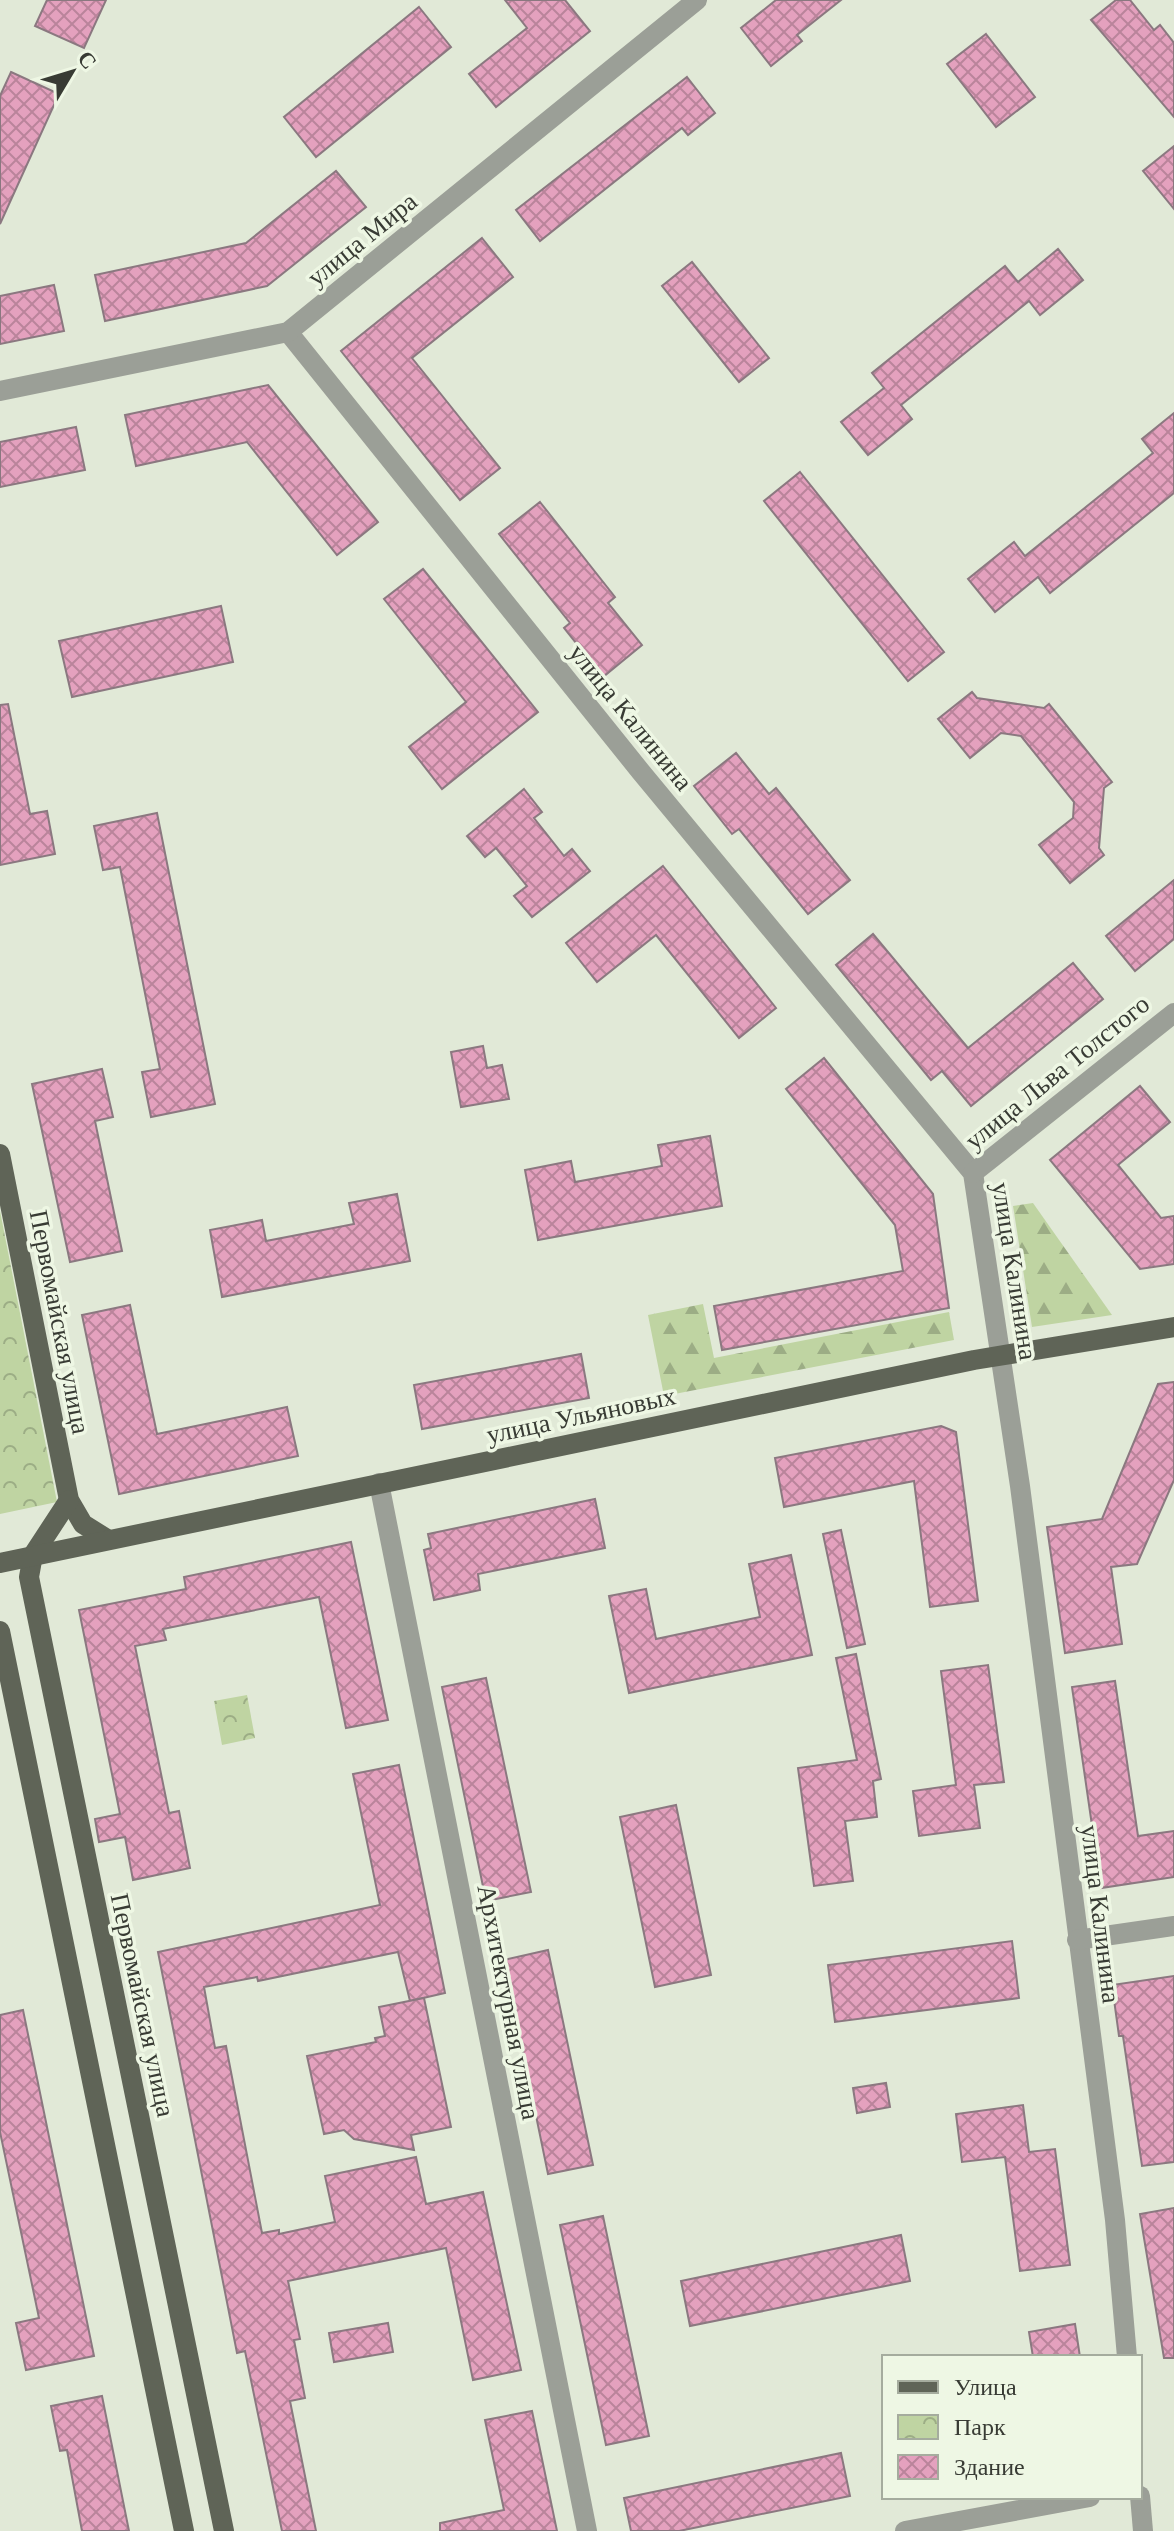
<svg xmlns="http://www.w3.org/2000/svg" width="1174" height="2531" font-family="'Times New Roman',serif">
  <defs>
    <pattern id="forest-firs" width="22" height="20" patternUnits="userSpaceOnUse" patternTransform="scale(2)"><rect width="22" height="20" fill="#bfd4a2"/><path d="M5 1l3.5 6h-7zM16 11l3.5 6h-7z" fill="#9cad85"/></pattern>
    <pattern id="park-crowns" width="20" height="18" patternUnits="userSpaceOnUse" patternTransform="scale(2)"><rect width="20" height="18" fill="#bfd4a2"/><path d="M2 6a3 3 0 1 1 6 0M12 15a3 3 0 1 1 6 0" fill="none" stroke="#9cad85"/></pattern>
    <pattern id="building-cross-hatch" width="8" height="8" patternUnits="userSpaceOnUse" patternTransform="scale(2)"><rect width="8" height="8" fill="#e4a1be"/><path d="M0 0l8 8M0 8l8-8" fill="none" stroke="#ba849b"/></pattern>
  </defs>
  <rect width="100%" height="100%" fill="#e1e9d7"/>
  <g fill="url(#forest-firs)">
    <polygon points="1033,1203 1112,1315 1032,1327 1013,1206"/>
    <polygon points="703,1304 714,1358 949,1312 954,1340 664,1396 648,1315"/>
  </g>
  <g fill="url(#park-crowns)">
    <polygon points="0,1211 57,1502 0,1514"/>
    <polygon points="247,1695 255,1738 222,1745 214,1701"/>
  </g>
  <g fill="url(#building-cross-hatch)" stroke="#8b7880" stroke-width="2">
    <polygon points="47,0 106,0 84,48 35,26"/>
    <polygon points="505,0 565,0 590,31 496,107 469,74 527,28"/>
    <polygon points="776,0 841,0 797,35 802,41 771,66 741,28"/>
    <polygon points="1116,0 1130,0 1154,30 1160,25 1174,43 1174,117 1091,20"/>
    <polygon points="419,7 451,47 316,157 284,117"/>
    <polygon points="986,34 1035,97 996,127 947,64"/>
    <polygon points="11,72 59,94 0,224 0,96"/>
    <polygon points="687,77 715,113 688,135 682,128 540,241 516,210"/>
    <polygon points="1174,146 1174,209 1143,171"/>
    <polygon points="336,171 366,207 267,286 105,321 95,275 246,243"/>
    <polygon points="482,238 513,277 412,358 500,468 460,500 341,351"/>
    <polygon points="1058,249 1083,280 1040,315 1029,301 901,405 912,419 868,455 841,422 884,388 872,373 1005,266 1018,282"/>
    <polygon points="692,262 769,358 739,382 662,286"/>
    <polygon points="54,285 64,331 0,344 0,296"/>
    <polygon points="268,385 378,522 337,555 247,442 136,466 125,415"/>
    <polygon points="1174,413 1174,493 1050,593 1038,577 995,612 968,579 1014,542 1025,556 1153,453 1142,439"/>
    <polygon points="76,427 85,470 0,487 0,442"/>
    <polygon points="800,472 944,652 908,681 764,501"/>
    <polygon points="540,502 615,597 608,603 642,645 603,677 564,628 570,623 499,534"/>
    <polygon points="423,569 538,712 442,789 409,747 466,702 384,599"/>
    <polygon points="221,606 233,662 72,697 59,641"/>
    <polygon points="972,692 977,698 1044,708 1049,704 1112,782 1104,788 1099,848 1104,855 1070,883 1039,845 1073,818 1074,802 1021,736 1001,733 970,758 938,719"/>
    <polygon points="8,704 30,814 47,811 55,854 0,865 0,705"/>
    <polygon points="736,753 769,794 776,788 850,880 808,914 739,829 732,834 694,786"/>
    <polygon points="524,789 542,812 534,818 564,856 572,849 590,871 532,917 514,896 527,886 496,848 485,857 467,836"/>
    <polygon points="157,813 215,1104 151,1117 142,1072 160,1069 120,867 103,870 94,826"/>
    <polygon points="663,866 776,1008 739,1038 656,935 597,982 566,943"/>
    <polygon points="1174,880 1174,939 1135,971 1106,936"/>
    <polygon points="873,934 968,1048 1073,963 1103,999 971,1106 942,1071 931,1080 836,965"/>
    <polygon points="483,1046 487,1068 502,1065 509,1099 461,1107 451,1052"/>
    <polygon points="824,1058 933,1194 949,1308 722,1350 714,1306 903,1271 895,1225 786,1089"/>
    <polygon points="102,1069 113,1117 95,1121 122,1251 70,1262 32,1084"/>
    <polygon points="1140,1086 1170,1122 1118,1165 1161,1218 1174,1216 1174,1264 1140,1269 1050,1160"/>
    <polygon points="710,1136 722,1206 538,1240 525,1170 571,1161 575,1182 662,1166 658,1145"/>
    <polygon points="397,1194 410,1261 222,1297 210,1230 262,1220 266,1241 354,1224 349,1203"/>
    <polygon points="130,1305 157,1434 287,1407 298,1456 119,1494 82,1315"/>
    <polygon points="581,1354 589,1398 422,1429 414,1385"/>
    <polygon points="1174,1382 1174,1480 1137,1564 1111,1567 1122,1644 1065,1653 1047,1527 1102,1519 1158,1384"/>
    <polygon points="941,1426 956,1432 978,1601 930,1607 914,1481 784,1507 775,1458"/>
    <polygon points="595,1499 605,1548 478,1574 480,1590 434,1600 424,1550 431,1548 428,1534"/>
    <polygon points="841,1530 865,1644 847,1648 823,1534"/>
    <polygon points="351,1542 388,1720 346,1728 319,1597 163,1629 166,1640 135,1646 169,1813 179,1811 190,1868 133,1880 125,1837 99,1842 95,1819 120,1814 79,1610 186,1589 184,1577"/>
    <polygon points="791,1555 812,1655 629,1693 609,1596 646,1589 656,1639 760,1617 749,1564"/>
    <polygon points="856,1654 881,1779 873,1781 877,1817 845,1821 853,1881 814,1886 798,1768 857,1760 836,1658"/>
    <polygon points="988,1665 1004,1782 974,1785 980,1828 919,1836 913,1791 956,1785 941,1671"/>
    <polygon points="486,1678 531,1892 486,1901 442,1687"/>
    <polygon points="1115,1681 1138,1836 1174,1831 1174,1877 1101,1888 1072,1687"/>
    <polygon points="399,1765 445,1993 410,2001 398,1952 258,1981 257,1977 204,1987 215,2048 226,2046 262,2233 279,2230 279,2234 335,2222 325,2176 416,2157 426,2204 483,2192 521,2370 473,2380 446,2248 288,2281 300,2339 294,2340 305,2398 290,2401 316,2531 282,2531 245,2351 237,2353 158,1952 380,1905 353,1774"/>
    <polygon points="676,1805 711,1975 655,1987 620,1817"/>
    <polygon points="1012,1941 1019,1998 835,2022 828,1965"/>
    <polygon points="548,1950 593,2165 548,2174 504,1960"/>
    <polygon points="1174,1976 1174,2162 1142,2166 1123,2036 1119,2036 1112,1985"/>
    <polygon points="424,1998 451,2127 411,2135 414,2150 354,2139 344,2130 324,2134 307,2056 376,2042 375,2038 385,2036 379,2007"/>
    <polygon points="23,2010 94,2356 26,2370 16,2323 39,2318 0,2132 0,2015"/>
    <polygon points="886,2083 890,2107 857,2113 853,2088"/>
    <polygon points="1023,2105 1029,2152 1055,2149 1070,2265 1020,2271 1005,2157 962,2162 956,2114"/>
    <polygon points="1174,2208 1174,2358 1164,2358 1140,2214"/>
    <polygon points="603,2216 649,2436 606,2445 560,2225"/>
    <polygon points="901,2235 910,2281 690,2326 681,2281"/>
    <polygon points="388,2323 393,2352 334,2362 329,2333"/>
    <polygon points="1075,2324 1080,2357 1033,2357 1029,2332"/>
    <polygon points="102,2396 129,2531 82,2531 67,2450 60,2451 51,2406"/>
    <polygon points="532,2411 557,2531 440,2531 440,2523 504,2510 485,2420"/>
    <polygon points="841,2453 850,2496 679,2531 631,2531 624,2498"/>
  </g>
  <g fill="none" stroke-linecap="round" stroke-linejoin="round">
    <g stroke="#9b9f97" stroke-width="20">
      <polyline points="288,332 641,772 973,1173 1020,1486 1115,2220 1127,2357"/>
      <polyline points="0,391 288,332 697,0"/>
      <polyline points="973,1173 1174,1013"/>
      <polyline points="379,1483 587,2531"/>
      <polyline points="1077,1940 1174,1926"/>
      <polyline points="1140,2496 1143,2531"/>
      <polyline points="905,2531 1090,2497"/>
    </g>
    <g stroke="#5f6457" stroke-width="20">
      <polyline points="0,1154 69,1500 83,1524 107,1539"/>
      <polyline points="69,1500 33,1555 29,1577 224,2531"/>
      <polyline points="0,1563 974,1360 1174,1327"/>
      <polyline points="0,1631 184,2531"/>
    </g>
  </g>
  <g text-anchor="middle" stroke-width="7" stroke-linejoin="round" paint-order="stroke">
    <g font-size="26" fill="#383b34" stroke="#eef7e4">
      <text transform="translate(362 239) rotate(-39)" y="9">улица Мира</text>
      <text transform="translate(631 717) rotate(51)" y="9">улица Калинина</text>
      <text transform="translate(1057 1072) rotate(-39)" y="9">улица Льва Толстого</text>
      <text transform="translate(1015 1271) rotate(81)" y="9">улица Калинина</text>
      <text transform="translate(60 1322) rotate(79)" y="9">Первомайская улица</text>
      <text transform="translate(581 1415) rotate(-12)" y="9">улица Ульяновых</text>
      <text transform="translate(1101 1914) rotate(83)" y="9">улица Калинина</text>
      <text transform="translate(509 2002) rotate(79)" y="9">Архитектурная улица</text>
      <text transform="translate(143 2005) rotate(78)" y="9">Первомайская улица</text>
    </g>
  </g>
  <rect x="882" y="2355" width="260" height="144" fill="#eef7e4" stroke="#a5ac9e" stroke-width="2"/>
  <rect x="898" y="2381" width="40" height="12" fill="#5f6457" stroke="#a5ac9e" stroke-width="2"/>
  <text x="954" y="2395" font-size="24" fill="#383b34">Улица</text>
  <rect x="898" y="2415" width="40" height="24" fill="url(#park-crowns)" stroke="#a5ac9e" stroke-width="2"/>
  <text x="954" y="2435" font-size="24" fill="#383b34">Парк</text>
  <rect x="898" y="2455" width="40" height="24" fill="url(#building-cross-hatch)" stroke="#a5ac9e" stroke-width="2"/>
  <text x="954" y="2475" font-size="24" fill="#383b34">Здание</text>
  <g transform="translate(72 72) rotate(52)" stroke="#eef7e4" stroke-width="6" paint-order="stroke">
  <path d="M0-6L14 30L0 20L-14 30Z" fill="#383b34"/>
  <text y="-12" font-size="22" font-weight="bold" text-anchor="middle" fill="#383b34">С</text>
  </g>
</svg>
